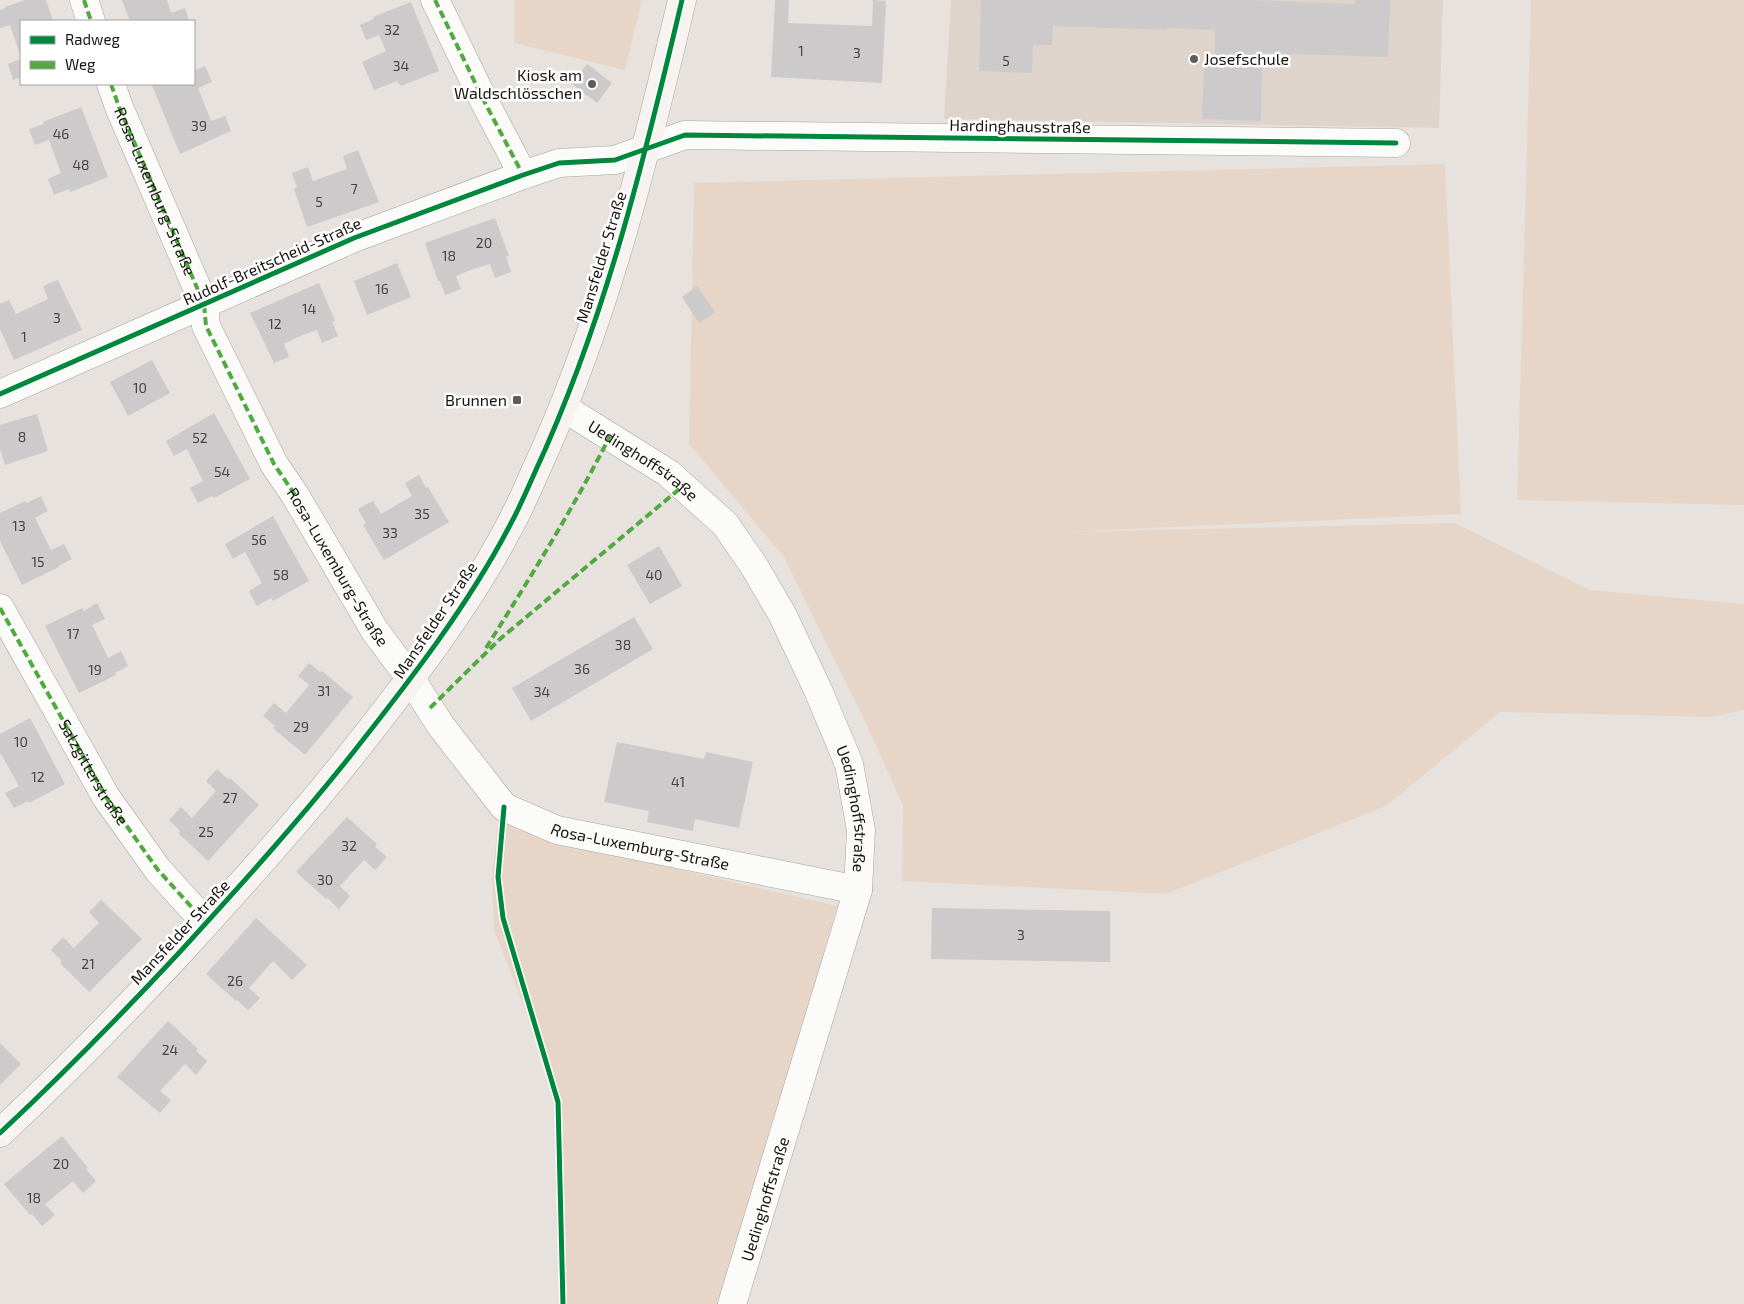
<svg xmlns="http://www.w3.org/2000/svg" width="1744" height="1304" font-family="'Exo 2',sans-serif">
  <rect width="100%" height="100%" fill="#e7e2dd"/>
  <polygon fill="#dfd4cb" points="951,0 1443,0 1439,128 944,119"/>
  <g fill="#e7d6c8">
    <polygon points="514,0 642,0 625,70 514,43"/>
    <polygon points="1531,0 1744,0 1744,505 1517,500"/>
    <polygon points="1445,164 1461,514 1063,532 1455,523 1590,590 1744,604 1744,710 1710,717 1500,712 1386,806 1166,894 902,881 903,805 861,713 784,557 689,444 694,183"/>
    <polygon points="499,816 511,826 538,837 837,906 720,1304 567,1304 559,1093 494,930 492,876"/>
  </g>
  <g fill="#cccaca">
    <polygon points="25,0 46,0 53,21 21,21 21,57 10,25 0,28 0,10 6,8 5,7"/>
    <polygon points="122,0 167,0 171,13 185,8 189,21 130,21"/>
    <polygon points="775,0 789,0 788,23 872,26 873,0 886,1 882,83 771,77"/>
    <polygon points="981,0 1251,0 1355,4 1355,0 1390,0 1388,57 1262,53 1261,121 1202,119 1204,65 1215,65 1215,30 1167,28 1167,30 1053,26 1052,45 1033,45 1032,73 979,71"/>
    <polygon points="411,2 439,71 401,86 397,81 374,90 362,62 386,51 379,35 366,40 360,25 374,19 373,17"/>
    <polygon points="21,59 21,77 13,80 8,64"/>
    <polygon points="587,64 612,83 597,103 572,84"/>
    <polygon points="205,66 212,82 198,88 211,121 225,116 231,131 180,154 152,85 155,84 194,84 194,71"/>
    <polygon points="81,107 108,177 70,192 69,189 54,195 48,179 61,173 49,140 35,145 29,129 44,124 43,122"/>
    <polygon points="358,150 379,202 307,227 294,189 297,187 292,173 308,167 313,181 347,169 343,156"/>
    <polygon points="495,218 509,256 506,257 511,272 495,278 490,264 473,269 456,276 461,289 445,295 440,281 438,281 425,243"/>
    <polygon points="397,263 411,297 367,315 354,281"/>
    <polygon points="58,280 82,330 14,360 0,329 0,304 9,300 16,314 48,299 43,286"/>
    <polygon points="319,283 335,321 332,322 338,336 322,343 317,330 300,336 284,344 289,357 274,363 250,313"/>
    <polygon points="697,286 715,312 699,323 682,297"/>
    <polygon points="152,360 170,393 128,416 110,382"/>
    <polygon points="214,413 250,479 214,498 212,496 198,503 190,488 203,481 187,449 174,456 166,441"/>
    <polygon points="37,414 48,451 5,465 0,449 0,425"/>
    <polygon points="419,475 426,488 428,487 449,522 384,560 363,525 366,523 358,509 373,501 381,514 412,496 405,483"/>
    <polygon points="41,496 48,511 35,518 51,550 64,544 72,559 58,566 59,567 22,585 0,541 0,513 25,501 27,503"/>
    <polygon points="273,516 309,581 273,601 271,598 257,606 249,591 262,583 245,552 233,559 225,544"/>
    <polygon points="659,546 682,586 650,604 627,565"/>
    <polygon points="97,603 105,619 92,625 100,641 108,658 121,651 128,666 115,673 116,675 79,693 45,626 82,608 84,611"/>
    <polygon points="634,617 653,649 531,721 512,688"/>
    <polygon points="309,663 320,672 322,671 353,697 305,755 273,728 275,726 263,716 274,703 286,713 309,685 298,676"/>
    <polygon points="30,718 65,784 29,803 28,801 14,808 5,793 19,786 1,754 0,755 0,734"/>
    <polygon points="617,742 704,759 706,752 753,762 739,828 695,819 693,831 647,822 649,811 604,802"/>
    <polygon points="217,769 228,779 230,778 259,805 208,861 178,833 180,831 169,820 181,807 192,818 216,791 206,781"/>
    <polygon points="347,817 377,844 375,847 387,857 375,870 364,860 340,886 350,896 339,909 328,898 326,899 296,872"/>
    <polygon points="101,900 142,939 89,992 60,963 62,961 51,950 63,937 74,948 99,923 89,912"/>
    <polygon points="932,908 1110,911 1110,962 931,959"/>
    <polygon points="256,918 307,965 292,980 273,961 249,988 260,998 248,1010 237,1000 236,1001 206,974"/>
    <polygon points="168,1021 198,1049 196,1051 207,1061 196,1075 185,1064 160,1091 171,1100 160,1113 117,1077"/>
    <polygon points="0,1043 21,1064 0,1085"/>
    <polygon points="62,1136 88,1168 86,1169 96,1181 83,1193 73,1181 45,1204 55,1215 42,1226 32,1214 30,1215 4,1184"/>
  </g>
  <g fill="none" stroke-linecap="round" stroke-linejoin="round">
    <defs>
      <g id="street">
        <polyline points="84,0 91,21"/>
        <polyline points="435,0 483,99 523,175"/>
        <path id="s1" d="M111 84 119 107 204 304 206 326 274 464 295 495 375 631 411 679 441 726 504 807 557 830 858 890"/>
        <polyline points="0,394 354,238 523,175 559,163 615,160 685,135 1396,143"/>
        <path id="s2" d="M564 408 668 473 725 524 754 566 782 614 818 690 849 764 861 830 858 890 732 1304"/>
        <path id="s3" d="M0 608 106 797 158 870 206 923"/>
      </g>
      <path id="secondary" d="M0 1133C61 1076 120 1016 177 955 238 888 299 821 355 750 411 679 467 607 509 527 519 509 527 490 535 472 605 321 644 161 682 0"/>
    </defs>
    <use href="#street" stroke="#a8a4a0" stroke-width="29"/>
    <use href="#secondary" stroke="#a8a4a0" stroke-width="29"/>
    <use href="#street" stroke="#fbfbfa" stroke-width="28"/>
    <use href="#secondary" stroke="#f6f3f0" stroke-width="28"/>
    <g stroke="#52a942" stroke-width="4" stroke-dasharray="8 4" stroke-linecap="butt">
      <polyline points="84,0 91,21"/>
      <polyline points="435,0 483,99 523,175"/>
      <path id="s4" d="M111 84 119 107 204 304 206 326 274 464 295 495"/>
      <polyline points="0,608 106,797 158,870 206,923"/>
      <path d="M486 648C530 578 573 509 610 436"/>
      <polyline points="430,708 500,639 683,486"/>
    </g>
    <defs>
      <g id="cycleway">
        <polyline points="0,394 354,238 523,175 559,163 615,160 685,135 1396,143"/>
        <polyline points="504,807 498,877 503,918 558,1102 563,1304"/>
        <path d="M0 1133C61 1076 120 1016 177 955 238 888 299 821 355 750 411 679 467 607 509 527 519 509 527 490 535 472 605 321 644 161 682 0"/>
      </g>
    </defs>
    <use href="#cycleway" stroke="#fff" stroke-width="8"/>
    <use href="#cycleway" stroke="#00873e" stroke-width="5"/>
  </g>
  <g fill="#605d59" stroke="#fff" stroke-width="2">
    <circle cx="1194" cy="59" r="5"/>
    <circle cx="592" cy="84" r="5"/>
    <rect x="512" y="395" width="10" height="10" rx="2.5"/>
  </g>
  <g text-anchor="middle" stroke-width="5" stroke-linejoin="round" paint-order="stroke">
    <g font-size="14" fill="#454240">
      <text x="392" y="35">32</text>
      <text x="801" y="56">1</text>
      <text x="857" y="58">3</text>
      <text x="1006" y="66">5</text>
      <text x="401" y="71">34</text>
      <text x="199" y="131">39</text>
      <text x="61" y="139">46</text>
      <text x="81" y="170">48</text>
      <text x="354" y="194">7</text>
      <text x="319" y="207">5</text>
      <text x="484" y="248">20</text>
      <text x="449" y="261">18</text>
      <text x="382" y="294">16</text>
      <text x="309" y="314">14</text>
      <text x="57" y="323">3</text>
      <text x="275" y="329">12</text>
      <text x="24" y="342">1</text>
      <text x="140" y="393">10</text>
      <text x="22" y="442">8</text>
      <text x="200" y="443">52</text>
      <text x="222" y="477">54</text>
      <text x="422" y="519">35</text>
      <text x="19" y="531">13</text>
      <text x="390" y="538">33</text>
      <text x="259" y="545">56</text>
      <text x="38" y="567">15</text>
      <text x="281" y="580">58</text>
      <text x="654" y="580">40</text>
      <text x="73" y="639">17</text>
      <text x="623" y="650">38</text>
      <text x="582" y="674">36</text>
      <text x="95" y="675">19</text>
      <text x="324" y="696">31</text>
      <text x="542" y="697">34</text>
      <text x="301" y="732">29</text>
      <text x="21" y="747">10</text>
      <text x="38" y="782">12</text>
      <text x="678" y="787">41</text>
      <text x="230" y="803">27</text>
      <text x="206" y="837">25</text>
      <text x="349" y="851">32</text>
      <text x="325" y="885">30</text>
      <text x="1021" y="940">3</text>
      <text x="88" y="969">21</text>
      <text x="235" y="986">26</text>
      <text x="170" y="1055">24</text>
      <text x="61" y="1169">20</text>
      <text x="34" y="1203">18</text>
    </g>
    <g font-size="16" fill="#181512" stroke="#fff" text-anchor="end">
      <text x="1204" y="65" text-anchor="start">Josefschule</text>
      <text x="582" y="81">Kiosk am<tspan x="582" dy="18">Waldschlösschen</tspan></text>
      <text x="507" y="406">Brunnen</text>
    </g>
    <g font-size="16" fill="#181512" stroke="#fff">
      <text transform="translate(1020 126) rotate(1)" y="6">Hardinghausstraße</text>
      <text dy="6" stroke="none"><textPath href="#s4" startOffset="116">Rosa-Luxemburg-Straße</textPath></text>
      <text transform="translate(601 257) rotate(-73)" y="6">Mansfelder Straße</text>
      <text transform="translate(272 261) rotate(-24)" y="6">Rudolf-Breitscheid-Straße</text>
      <text dy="6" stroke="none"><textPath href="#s2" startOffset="95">Uedinghoffstraße</textPath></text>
      <text dy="6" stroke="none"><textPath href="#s1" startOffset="536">Rosa-Luxemburg-Straße</textPath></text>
      <text transform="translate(435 620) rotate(-56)" y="6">Mansfelder Straße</text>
      <text dy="6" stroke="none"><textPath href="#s3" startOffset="189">Salzgitterstraße</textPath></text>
      <text dy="6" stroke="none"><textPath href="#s2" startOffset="515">Uedinghoffstraße</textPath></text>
      <text dy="6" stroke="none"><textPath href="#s1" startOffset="971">Rosa-Luxemburg-Straße</textPath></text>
      <text transform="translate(180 932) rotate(-47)" y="6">Mansfelder Straße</text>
      <text transform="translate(765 1199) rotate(-73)" y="6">Uedinghoffstraße</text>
    </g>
  </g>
  <rect x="20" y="20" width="175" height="65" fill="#ffffff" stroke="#a3a1a0"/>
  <rect x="30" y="36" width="25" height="8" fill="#00873e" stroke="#a3a1a0"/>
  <text x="65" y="45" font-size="15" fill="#181512">Radweg</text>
  <rect x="30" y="61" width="25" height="8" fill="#52a942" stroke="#a3a1a0"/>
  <text x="65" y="70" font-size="15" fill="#181512">Weg</text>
</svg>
